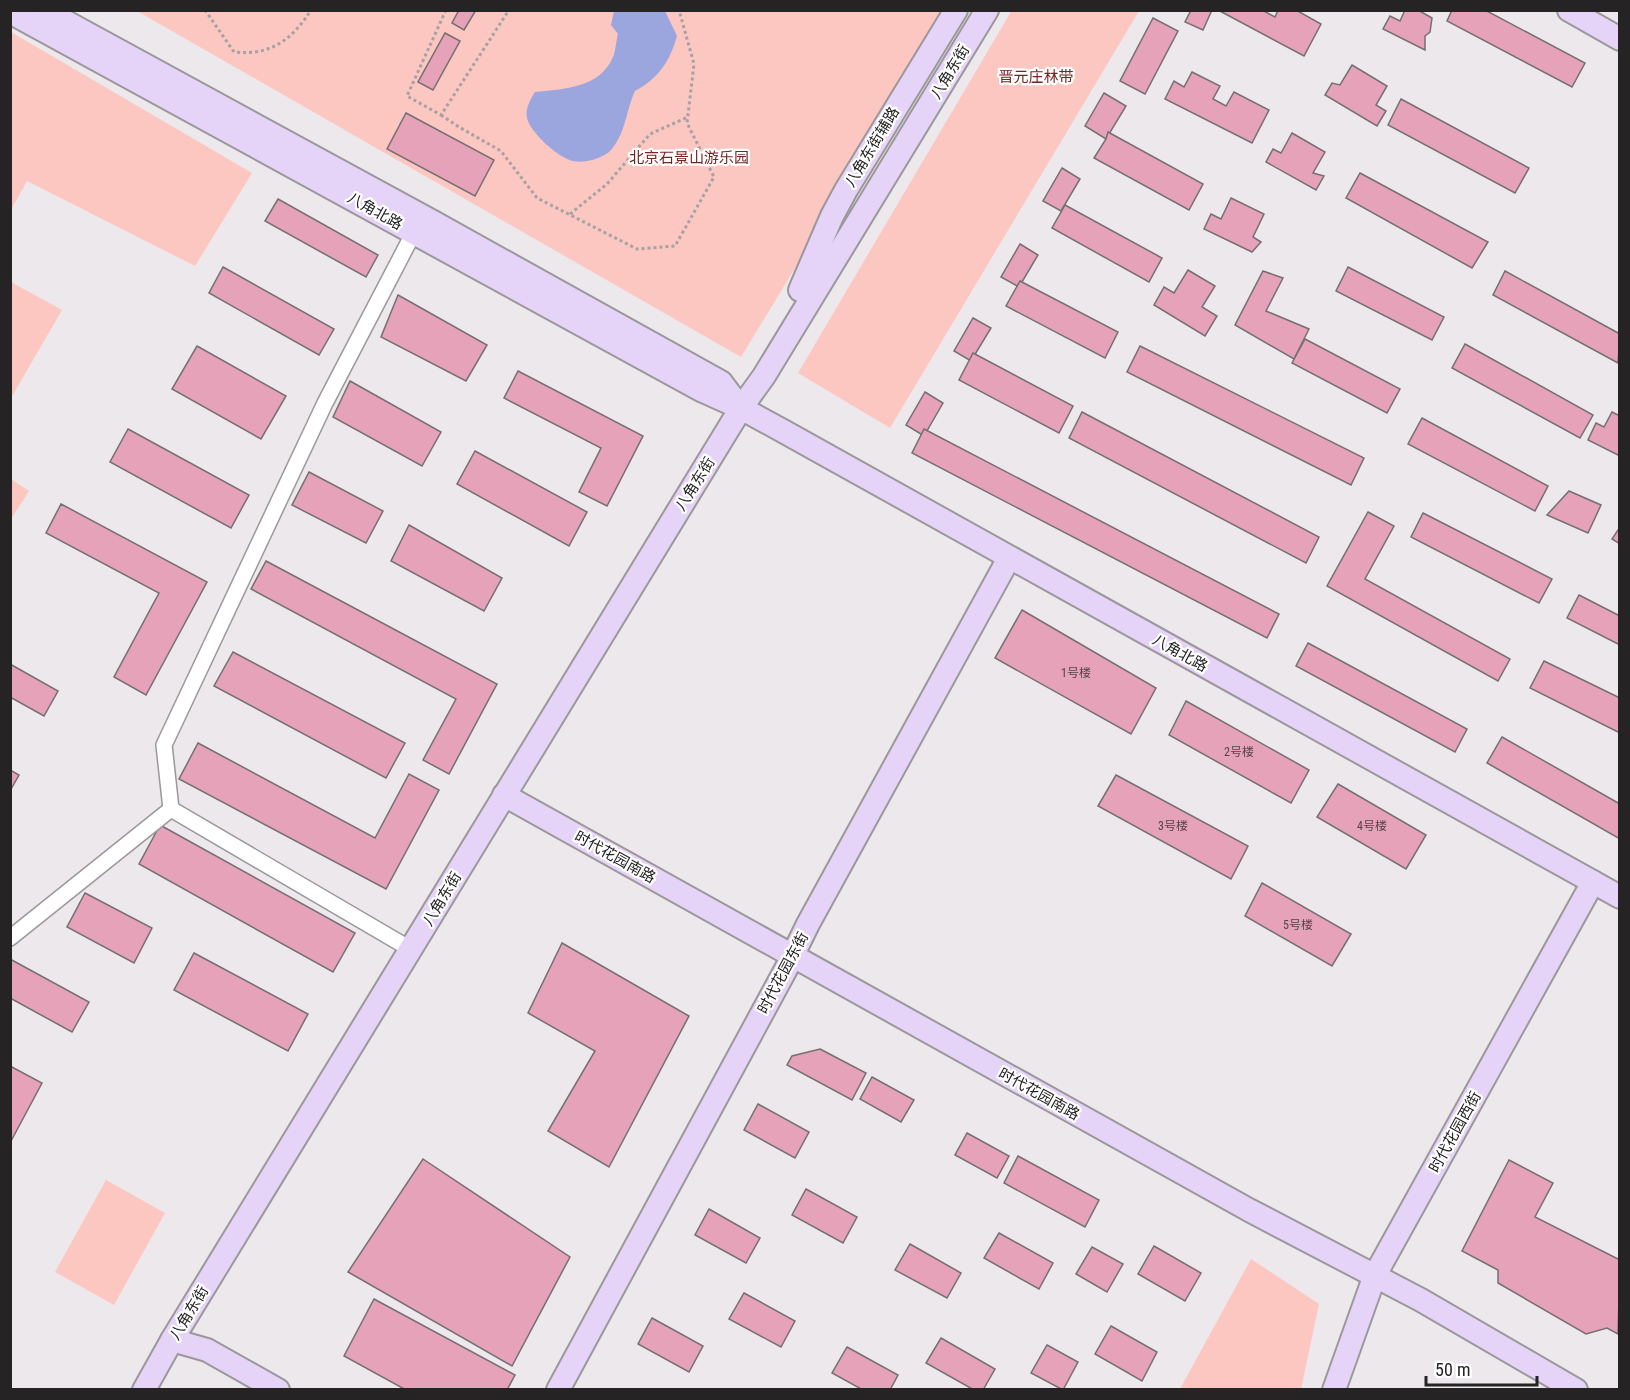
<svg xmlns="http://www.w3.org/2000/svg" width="1630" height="1400" font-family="'Roboto Condensed','Noto Sans SC',sans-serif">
  <rect width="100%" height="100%" fill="#ede8ec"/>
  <g fill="#fcc7c1">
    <polygon points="1012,10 1139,11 890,428 798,373"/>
    <polygon points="137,11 951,11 741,357"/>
    <polygon points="11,32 252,173 195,266 27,181 11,210"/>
    <polygon points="11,282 62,310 11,398"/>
    <polygon points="11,479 29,491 11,519"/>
    <polygon points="106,1180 165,1213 114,1305 55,1272"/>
    <polygon points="1251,1259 1319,1304 1301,1389 1180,1389"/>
  </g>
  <path fill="#9ba6de" d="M614 11H665L677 36C670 61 659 78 635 91 626 110 626 133 611 150 604 158 584 164 573 161 558 158 530 132 527 118 525 109 530 100 535 92 564 89 600 88 613 57 616 50 616 41 618 34L611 25Z"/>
  <g fill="#e5a2b8" stroke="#756f71" stroke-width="1.5">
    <polygon points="459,10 476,10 464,30 452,23"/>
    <polygon points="1187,10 1212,10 1203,30 1185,22 1190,12"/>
    <polygon points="1218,10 1262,10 1275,17 1278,10 1296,10 1321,24 1304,56"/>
    <polygon points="1405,10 1418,10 1432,18 1430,32 1425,36 1425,50 1383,29 1390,16 1400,21"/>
    <polygon points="1452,10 1485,10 1585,63 1572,87 1447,21"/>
    <polygon points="1153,18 1178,31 1145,94 1120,81"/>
    <polygon points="445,33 460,41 433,90 418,82"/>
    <polygon points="1352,65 1387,86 1376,105 1386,111 1377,126 1325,95 1332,83 1340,85"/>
    <polygon points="1192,72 1220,86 1213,99 1226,106 1234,92 1269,110 1252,143 1165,99 1174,81 1184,87"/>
    <polygon points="1104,93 1126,106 1106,139 1085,126"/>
    <polygon points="1401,99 1529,168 1515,193 1388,125"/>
    <polygon points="406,113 494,160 475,196 387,149"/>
    <polygon points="1108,132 1203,184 1189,210 1094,158 1106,139"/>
    <polygon points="1292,133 1325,152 1313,173 1324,176 1316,190 1266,162 1273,149 1281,153"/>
    <polygon points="1062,168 1080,179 1061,211 1043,201"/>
    <polygon points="1360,173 1488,242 1472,268 1346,198"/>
    <polygon points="1231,198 1264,214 1253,237 1261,242 1252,252 1204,229 1211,214 1221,219"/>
    <polygon points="278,199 378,255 366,277 265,221"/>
    <polygon points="1065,205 1162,258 1149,282 1052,228"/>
    <polygon points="1020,244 1038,255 1019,287 1001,277"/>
    <polygon points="223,267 334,329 319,355 209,293"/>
    <polygon points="1348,267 1444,317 1432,340 1336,291"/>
    <polygon points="1188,270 1215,286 1202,307 1217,316 1205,336 1154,305 1164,287 1174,293"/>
    <polygon points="1263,271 1283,278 1266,311 1309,329 1294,359 1235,325"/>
    <polygon points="1505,271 1620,334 1618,363 1493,295"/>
    <polygon points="1020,281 1118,332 1105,358 1006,306"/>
    <polygon points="398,295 487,345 466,381 381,337"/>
    <polygon points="973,318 991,328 971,361 954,351"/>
    <polygon points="1305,339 1400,389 1387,413 1292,363"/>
    <polygon points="1465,344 1593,415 1580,438 1452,368"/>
    <polygon points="197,346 286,396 261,439 172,389"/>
    <polygon points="1140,346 1364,458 1351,485 1127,372"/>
    <polygon points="973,353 1073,406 1059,433 959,380"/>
    <polygon points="518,371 643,436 607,506 579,492 601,448 504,398"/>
    <polygon points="350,381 441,432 422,466 333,417"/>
    <polygon points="925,392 943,403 924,436 906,425"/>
    <polygon points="1082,412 1319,537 1306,563 1069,438"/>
    <polygon points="1612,412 1620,416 1620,456 1588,440 1596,423 1604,427"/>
    <polygon points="1422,418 1548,486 1535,511 1408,444"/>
    <polygon points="128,429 249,495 231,528 110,462"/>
    <polygon points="924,429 1279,614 1267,638 912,453"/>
    <polygon points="475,451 587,512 569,546 457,484"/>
    <polygon points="309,472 383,511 366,543 292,505"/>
    <polygon points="1569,491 1601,505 1588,533 1547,515"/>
    <polygon points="61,504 207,582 146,695 114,677 159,593 46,533"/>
    <polygon points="1368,512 1394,526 1365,579 1510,659 1498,681 1327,586"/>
    <polygon points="1423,513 1552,579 1539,603 1411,537"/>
    <polygon points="409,525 502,578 484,611 391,561"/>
    <polygon points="1620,527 1620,544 1612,539"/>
    <polygon points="266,561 497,684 449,774 423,760 456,699 251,589"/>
    <polygon points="1579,595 1620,616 1620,645 1567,618"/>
    <polygon points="1022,610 1156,688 1131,734 995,658"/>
    <polygon points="1308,643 1467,729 1455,752 1296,666"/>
    <polygon points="233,652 405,743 386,778 214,686"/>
    <polygon points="1544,661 1620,698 1620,733 1530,688"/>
    <polygon points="10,664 58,691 44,716 10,697"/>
    <polygon points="1186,701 1309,770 1291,803 1169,735"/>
    <polygon points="1502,737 1620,804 1620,839 1487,763"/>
    <polygon points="198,743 375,838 409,774 439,790 386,889 179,779"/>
    <polygon points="10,770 19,775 10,791"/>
    <polygon points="1116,775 1248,846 1231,879 1098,806"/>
    <polygon points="1338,784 1426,835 1406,869 1317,817"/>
    <polygon points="160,825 355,933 333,972 139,864"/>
    <polygon points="1262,883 1351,934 1332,966 1245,916"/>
    <polygon points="85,893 152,928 134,963 67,927"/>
    <polygon points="562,943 689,1016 609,1167 548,1131 595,1051 528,1013"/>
    <polygon points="194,953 308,1014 288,1051 174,990"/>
    <polygon points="10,959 89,1002 72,1032 10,998"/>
    <polygon points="820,1049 866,1073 852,1100 787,1065 792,1056"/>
    <polygon points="10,1066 42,1083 10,1143"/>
    <polygon points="872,1077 914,1100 901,1122 860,1099"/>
    <polygon points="758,1104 809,1132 795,1158 744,1130"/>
    <polygon points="967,1133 1009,1156 997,1178 955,1155"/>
    <polygon points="1018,1156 1099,1200 1085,1227 1004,1183"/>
    <polygon points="423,1159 570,1257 512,1366 348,1272"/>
    <polygon points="1509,1160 1553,1183 1535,1217 1620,1260 1618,1334 1607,1328 1586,1334 1498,1283 1498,1270 1462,1251"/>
    <polygon points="806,1189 857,1217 843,1243 792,1215"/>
    <polygon points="709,1209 760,1238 746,1263 695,1235"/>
    <polygon points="999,1233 1053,1263 1039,1289 984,1258"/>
    <polygon points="910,1244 961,1273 947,1298 895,1270"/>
    <polygon points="1154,1246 1201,1273 1185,1301 1138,1274"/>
    <polygon points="1092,1247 1123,1264 1107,1292 1076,1274"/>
    <polygon points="744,1293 795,1321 781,1347 729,1319"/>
    <polygon points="374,1299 515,1375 507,1390 406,1390 344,1356"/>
    <polygon points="652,1318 703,1346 689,1372 638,1344"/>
    <polygon points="1111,1326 1157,1352 1142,1381 1095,1354"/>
    <polygon points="941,1338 995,1369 983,1390 974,1390 926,1363"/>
    <polygon points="1047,1345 1078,1362 1063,1390 1031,1373"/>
    <polygon points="847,1347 898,1375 890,1390 863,1390 832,1373"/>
  </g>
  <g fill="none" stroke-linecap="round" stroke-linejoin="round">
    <defs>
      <g id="street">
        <polyline points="10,938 171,809"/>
        <polyline points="412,950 171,809 164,745 325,403 414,232"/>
      </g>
      <g id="secondary">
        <polyline points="44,10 433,222 721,382 736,402"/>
        <polyline points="1569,10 1620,39"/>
        <polyline points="10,12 703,391 741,408 783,431 1620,897"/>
        <polyline points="800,290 832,216 846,190 956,10"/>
        <polyline points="504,795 1249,1210 1421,1300 1576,1390"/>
        <polyline points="172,1340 207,1350 278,1390"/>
        <polyline points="144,1390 172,1340 741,408 764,376 987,10"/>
        <polyline points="558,1390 786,969 808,924 1009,558"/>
        <polyline points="1334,1390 1375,1275 1593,882"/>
      </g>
    </defs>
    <use href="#street" stroke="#9b979a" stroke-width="18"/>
    <use href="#secondary" stroke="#9b979a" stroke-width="26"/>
    <g stroke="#a5a1a4" stroke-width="3" stroke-dasharray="3 3" stroke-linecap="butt">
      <path d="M205 10 234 52C270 56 292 40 311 10"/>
      <polyline points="446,10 407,96 441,115 509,10"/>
      <polyline points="441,115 459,127 501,151 537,198 637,249 675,246 714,177 687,123 694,64 679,10"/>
      <polyline points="570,214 607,184 650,134 688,117"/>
    </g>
    <use href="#street" stroke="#fff" stroke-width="15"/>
    <use href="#secondary" stroke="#e5d4f8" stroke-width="22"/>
  </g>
  <g text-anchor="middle" stroke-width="4.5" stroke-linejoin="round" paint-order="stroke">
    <g font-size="12" fill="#554349">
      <text x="1076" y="677">1号楼</text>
      <text x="1239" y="756">2号楼</text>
      <text x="1173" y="830">3号楼</text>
      <text x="1372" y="830">4号楼</text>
      <text x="1298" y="929">5号楼</text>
    </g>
    <g font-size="15" fill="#252324" stroke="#fff">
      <text transform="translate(950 72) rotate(-59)" y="5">八角东街</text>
      <text transform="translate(872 147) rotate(-59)" y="5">八角东街辅路</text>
      <text transform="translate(375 211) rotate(29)" y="5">八角北路</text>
      <text transform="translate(695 484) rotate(-58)" y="5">八角东街</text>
      <text transform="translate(1180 653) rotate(29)" y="5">八角北路</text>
      <text transform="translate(615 857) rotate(29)" y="5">时代花园南路</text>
      <text transform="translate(442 899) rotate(-59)" y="5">八角东街</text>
      <text transform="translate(783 973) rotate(-62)" y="5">时代花园东街</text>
      <text transform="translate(1039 1094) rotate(29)" y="5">时代花园南路</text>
      <text transform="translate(1455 1132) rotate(-61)" y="5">时代花园西街</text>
      <text transform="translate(189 1313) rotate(-59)" y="5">八角东街</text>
    </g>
    <g font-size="15" fill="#742422" stroke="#fff">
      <text x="1036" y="82">晋元庄林带</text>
      <text x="689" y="163">北京石景山游乐园</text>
    </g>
  </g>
  <rect width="1630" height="1400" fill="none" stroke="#252324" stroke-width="24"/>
  <path d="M1426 1376v9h111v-9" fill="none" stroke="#252324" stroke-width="3"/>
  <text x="1435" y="1376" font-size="18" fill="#252324" stroke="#ffffff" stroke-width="4.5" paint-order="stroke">50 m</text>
</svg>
